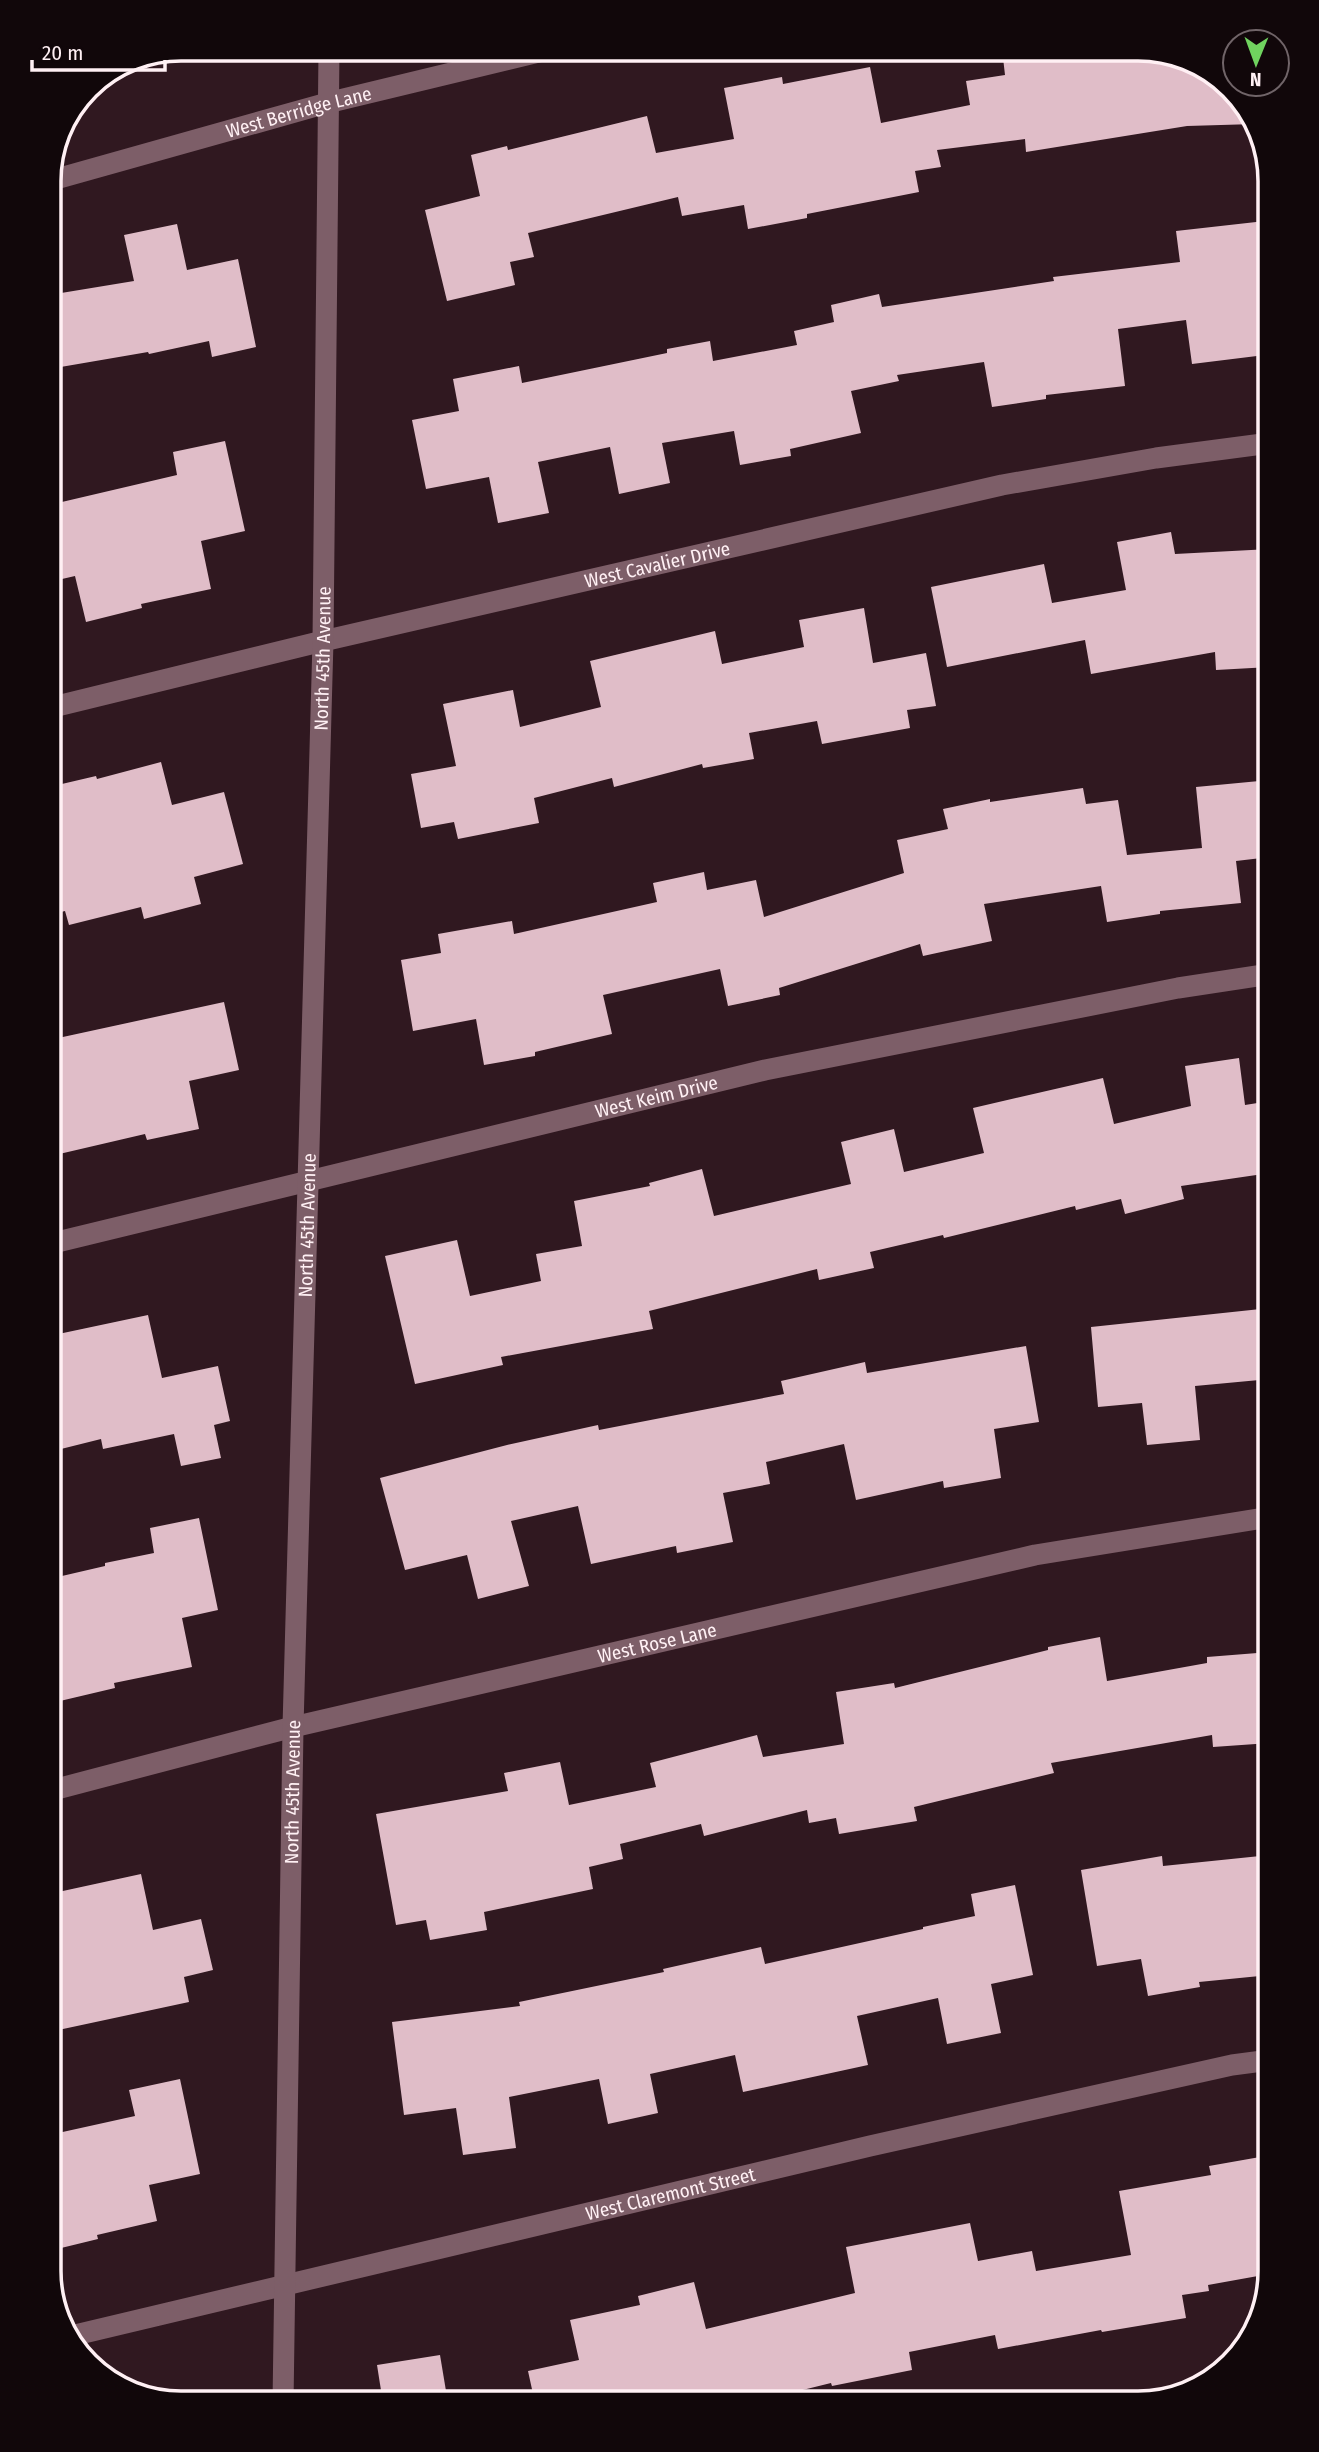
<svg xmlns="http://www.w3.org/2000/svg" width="1319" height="2452" font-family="'Fira Sans Condensed',sans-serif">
  <rect width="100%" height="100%" fill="#301820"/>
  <g fill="#e0bdc8">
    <polygon points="1002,49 1147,49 1218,76 1255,124 1187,126 1026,152 1025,139 937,150 941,167 915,171 919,192 807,214 807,218 748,229 744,205 682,216 678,197 528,233 534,257 510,262 515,285 447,301 425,210 480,196 471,155 507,146 508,150 647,116 656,153 734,139 724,88 782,77 783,84 870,67 881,123 970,105 966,81 1005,75"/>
    <polygon points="1265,221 1267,239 1270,238 1270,294 1258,296 1265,355 1192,364 1186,320 1118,329 1125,386 1046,395 1046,399 992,407 984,362 897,375 899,381 851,391 861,433 790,449 791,456 740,465 734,431 662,443 670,483 619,494 610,447 538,462 549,513 498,523 489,477 426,489 412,420 459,411 453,379 519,366 522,383 667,353 667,349 710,341 713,361 797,345 794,331 834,322 831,305 879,294 882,307 1054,281 1053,277 1180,262 1176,231"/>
    <polygon points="177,224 187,270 238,259 256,347 212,357 209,341 149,354 148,352 49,369 49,295 134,281 124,235"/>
    <polygon points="225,441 245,531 201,541 211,589 141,604 142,608 86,622 75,576 49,582 49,505 177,475 173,452"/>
    <polygon points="1171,532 1175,554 1270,549 1270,667 1216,670 1215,652 1091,674 1085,640 947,667 931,587 1044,564 1052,603 1126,590 1117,542"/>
    <polygon points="864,608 873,663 926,653 936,706 907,710 910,728 822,744 817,721 749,733 754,759 703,768 702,764 614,787 612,778 534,798 539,823 458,839 454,822 421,828 411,774 456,766 443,704 513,690 520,727 601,707 590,661 715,631 722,664 804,647 799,620"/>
    <polygon points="161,762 172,805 224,792 243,864 194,877 201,904 144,919 141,907 69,925 65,911 49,915 49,787 96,776 97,779"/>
    <polygon points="1270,780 1270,857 1236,861 1241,903 1160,911 1160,914 1107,922 1101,886 984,904 992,941 923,956 920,944 779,988 780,995 728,1006 720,969 603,995 612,1034 535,1052 535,1056 484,1065 476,1019 413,1031 401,960 441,953 438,934 512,921 514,934 657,902 653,883 704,872 707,890 756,880 764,917 904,873 897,840 948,829 943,809 990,799 990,802 1083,788 1086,804 1118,800 1127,855 1202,848 1196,787"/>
    <polygon points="224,1002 239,1070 189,1081 199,1129 147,1140 145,1134 55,1155 49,1128 49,1040"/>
    <polygon points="1239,1058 1245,1105 1270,1101 1270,1173 1181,1186 1184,1199 1125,1214 1121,1199 1076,1210 1075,1206 944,1238 943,1235 870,1252 874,1268 819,1280 817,1269 649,1311 653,1329 501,1357 503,1365 415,1384 385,1256 457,1240 470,1296 541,1281 536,1254 582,1246 574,1201 650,1186 649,1183 702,1169 714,1216 851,1184 841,1142 894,1129 904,1172 984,1153 973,1108 1103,1078 1114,1124 1191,1106 1185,1066"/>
    <polygon points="1270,1308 1270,1379 1195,1386 1200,1440 1147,1445 1142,1403 1098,1407 1091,1327"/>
    <polygon points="148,1315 162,1378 218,1366 230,1421 214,1425 221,1458 181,1466 174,1434 103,1449 101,1439 49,1452 49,1336"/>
    <polygon points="1026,1346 1039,1422 994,1429 1001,1478 944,1488 943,1481 856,1500 844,1444 766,1462 770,1484 723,1493 733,1542 677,1553 676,1546 591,1564 578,1506 511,1521 529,1586 478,1599 467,1555 405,1570 380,1478 507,1445 598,1425 599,1430 784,1394 781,1381 865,1362 867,1373"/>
    <polygon points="199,1518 218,1610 182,1618 192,1667 114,1683 115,1688 60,1701 49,1656 49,1579 105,1566 105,1563 154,1553 150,1528"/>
    <polygon points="1100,1637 1107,1681 1207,1663 1207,1657 1270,1652 1270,1743 1213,1747 1212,1735 1051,1763 1054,1773 914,1807 917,1821 839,1834 836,1818 809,1823 807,1810 704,1836 701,1824 620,1844 623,1859 589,1867 593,1889 484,1912 487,1930 430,1940 426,1920 396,1925 376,1814 508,1791 504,1773 560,1762 569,1805 656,1787 650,1763 757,1735 763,1757 844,1744 836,1692 894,1683 895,1688 1048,1650 1048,1647"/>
    <polygon points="1270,1855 1270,1923 1265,1923 1270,1975 1199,1982 1200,1987 1148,1996 1141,1959 1097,1966 1081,1870 1162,1856 1163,1866"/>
    <polygon points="141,1874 153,1930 201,1919 213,1970 184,1977 189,2002 49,2032 49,1894"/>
    <polygon points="1015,1885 1033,1975 991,1984 1001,2033 947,2044 938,1998 857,2016 868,2065 743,2092 735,2055 650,2074 658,2113 608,2124 599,2079 509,2097 516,2148 463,2155 456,2108 404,2115 392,2022 520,2006 519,2002 664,1972 663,1969 761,1947 765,1964 923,1929 923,1927 975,1916 971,1894"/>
    <polygon points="180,2079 200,2174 149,2185 157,2221 97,2235 98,2239 57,2249 49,2220 49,2135 135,2116 129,2090"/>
    <polygon points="1260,2157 1270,2212 1269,2274 1208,2285 1209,2291 1182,2295 1186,2318 1102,2332 1101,2330 998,2349 995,2335 909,2352 912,2370 832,2386 831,2383 750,2403 535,2403 528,2371 579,2360 570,2320 640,2305 638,2296 694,2282 706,2329 855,2293 846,2247 970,2223 978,2261 1032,2251 1036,2271 1131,2255 1119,2191 1211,2175 1209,2166"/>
    <polygon points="440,2355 448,2403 383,2403 377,2365"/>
  </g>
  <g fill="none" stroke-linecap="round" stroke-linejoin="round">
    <g stroke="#7d5e68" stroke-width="21">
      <path id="s1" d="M49 181 327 103 551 49"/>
      <path id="s2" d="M49 708 323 641 1002 485 1156 458 1270 443"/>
      <path id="s3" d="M49 1244 765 1070 1178 988 1270 974"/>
      <path id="s4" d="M49 1791 293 1727 1035 1555 1270 1517"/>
      <path id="s5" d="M71 2336 870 2146 1232 2065 1270 2060"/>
      <path id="s6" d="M283 2403 293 1727 323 641 329 49"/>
    </g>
  </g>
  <g text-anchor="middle" stroke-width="7" stroke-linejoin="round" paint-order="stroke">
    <g font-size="19" fill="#fff0f4" stroke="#11070a">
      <text dy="7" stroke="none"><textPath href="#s1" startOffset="259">West Berridge Lane</textPath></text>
      <text dy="7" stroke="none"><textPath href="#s2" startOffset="625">West Cavalier Drive</textPath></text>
      <text dy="7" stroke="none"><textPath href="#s6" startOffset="1745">North 45th Avenue</textPath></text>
      <text dy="7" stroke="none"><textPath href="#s3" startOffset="625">West Keim Drive</textPath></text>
      <text dy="7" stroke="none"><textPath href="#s6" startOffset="1178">North 45th Avenue</textPath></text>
      <text dy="7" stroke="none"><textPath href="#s4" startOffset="626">West Rose Lane</textPath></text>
      <text dy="7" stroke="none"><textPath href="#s6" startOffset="611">North 45th Avenue</textPath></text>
      <text dy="7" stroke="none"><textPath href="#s5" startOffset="616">West Claremont Street</textPath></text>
    </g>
  </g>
  <path d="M0 0H1319V2452H0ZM181 61H1138A120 120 0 0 1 1258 181V2271A120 120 0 0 1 1138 2391H181A120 120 0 0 1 61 2271V181A120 120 0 0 1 181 61Z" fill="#11070a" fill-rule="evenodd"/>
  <path fill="none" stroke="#fff0f4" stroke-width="3.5" d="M181 61H1138A120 120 0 0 1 1258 181V2271A120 120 0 0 1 1138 2391H181A120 120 0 0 1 61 2271V181A120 120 0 0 1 181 61Z"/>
  <g transform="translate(1256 63) rotate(181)"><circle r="33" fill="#11070a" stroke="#706468" stroke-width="2"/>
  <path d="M0-5L12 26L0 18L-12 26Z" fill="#70d35f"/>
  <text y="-10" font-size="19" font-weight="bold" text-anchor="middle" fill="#fff0f4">N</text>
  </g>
  <path d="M32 60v10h133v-10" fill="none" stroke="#fff0f4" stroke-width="3.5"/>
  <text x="42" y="60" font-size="21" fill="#fff0f4" stroke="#11070a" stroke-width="5" paint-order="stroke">20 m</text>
</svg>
